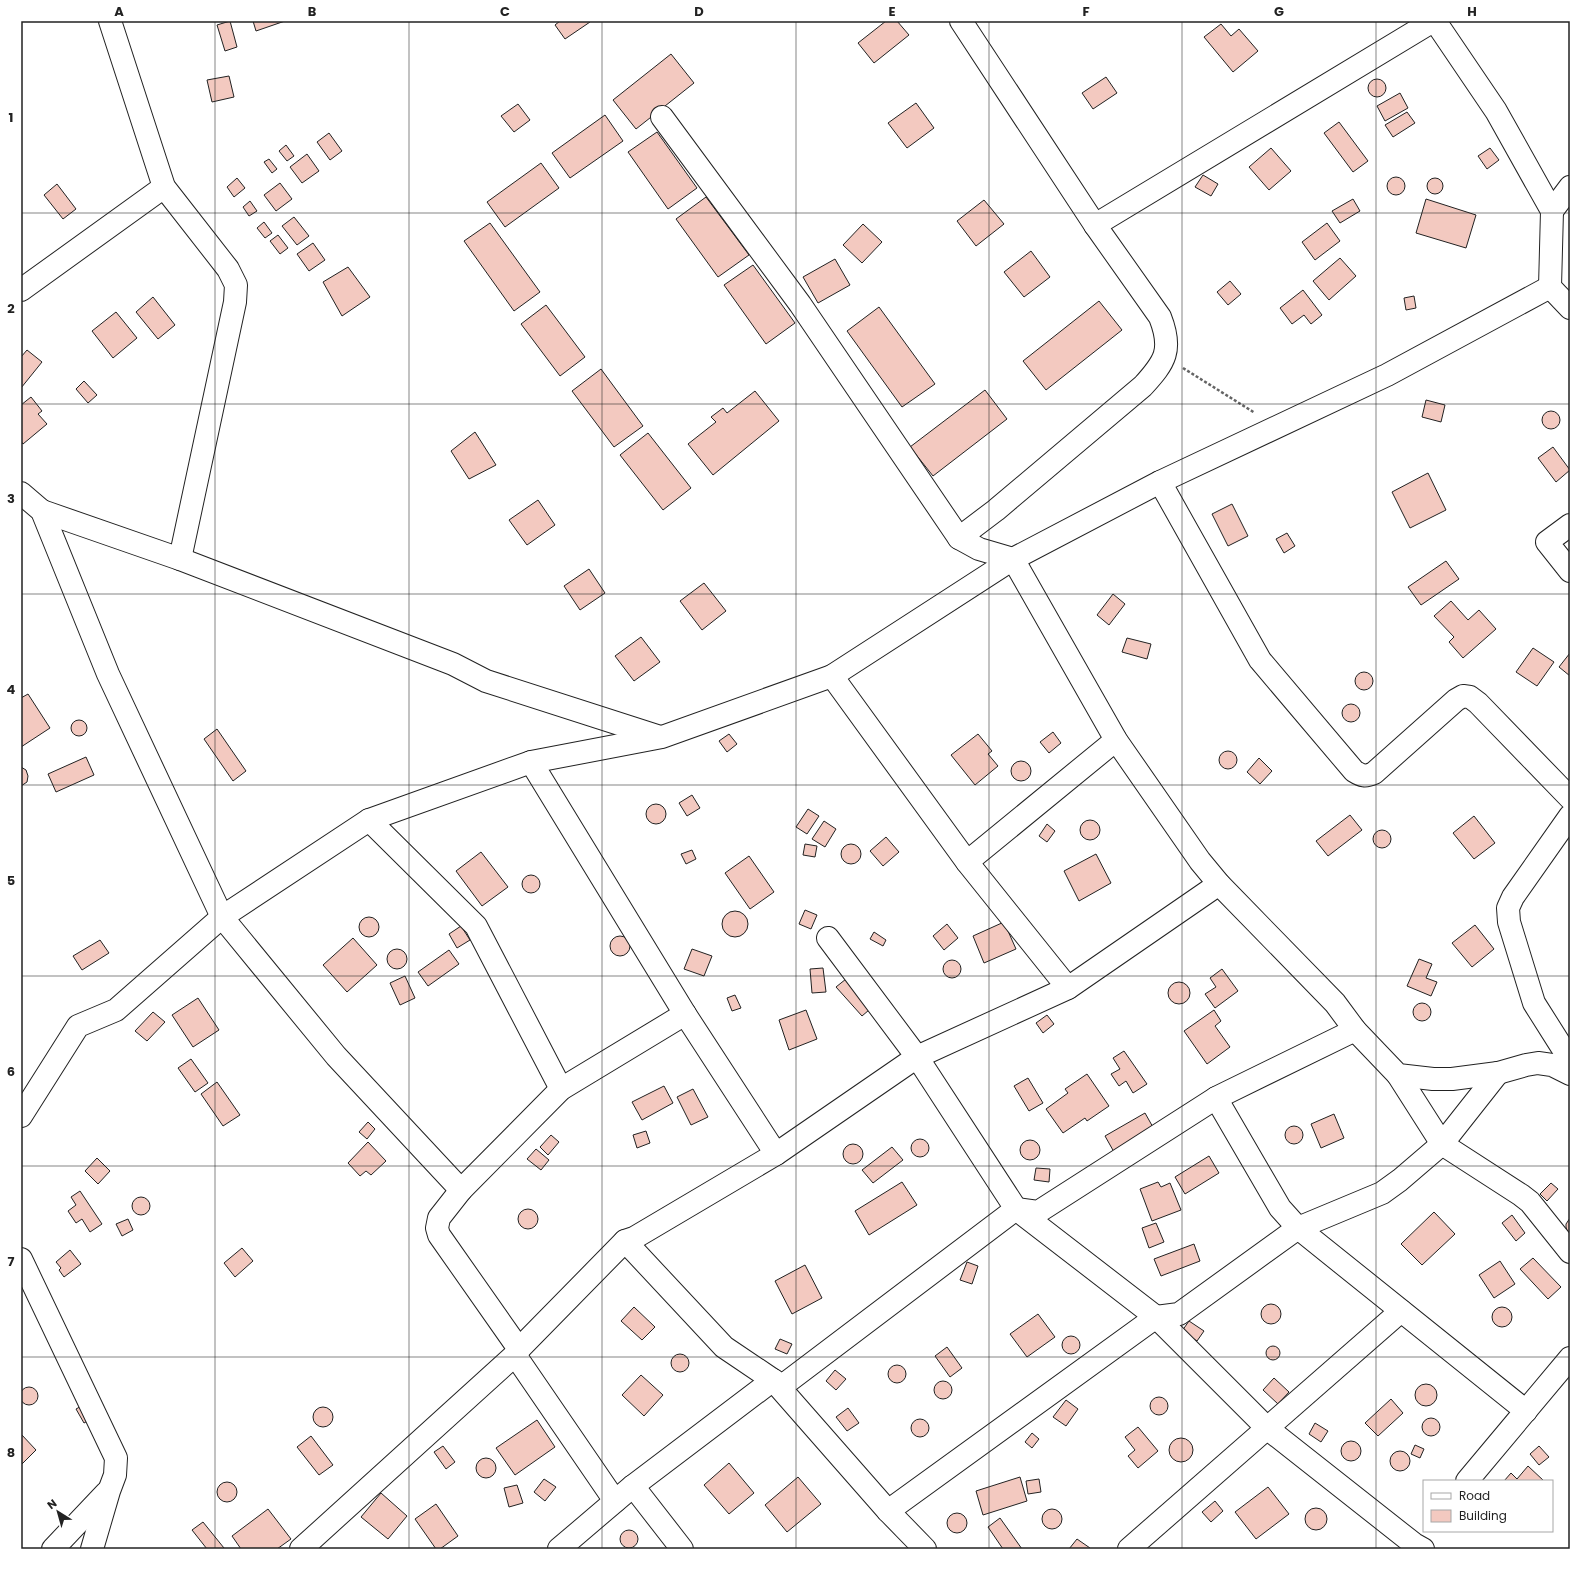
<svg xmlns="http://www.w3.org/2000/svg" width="1591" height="1570" font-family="Poppins,sans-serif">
  <rect width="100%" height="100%" fill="#fff"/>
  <g fill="#f3c9c0" stroke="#222">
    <polygon points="230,21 237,47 225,51 217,25"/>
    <polygon points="253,21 285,21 256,31"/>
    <polygon points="560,21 589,21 590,22 565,39 555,25"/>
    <polygon points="886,21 897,21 909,35 874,63 858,43"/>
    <polygon points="1221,24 1231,36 1239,29 1258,51 1233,72 1204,37"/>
    <polygon points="671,54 694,83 636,129 613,100"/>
    <polygon points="229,76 234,97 212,102 207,80"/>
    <polygon points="1106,77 1117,93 1093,109 1082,93"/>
    <circle cx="1377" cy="88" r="9"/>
    <polygon points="1400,93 1408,108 1385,121 1377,106"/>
    <polygon points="916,103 934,128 907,148 888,123"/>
    <polygon points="518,104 530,120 514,132 501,116"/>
    <polygon points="1407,112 1415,123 1393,137 1385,125"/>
    <polygon points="605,115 623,141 570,178 552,153"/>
    <polygon points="1339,122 1368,161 1353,172 1324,133"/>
    <polygon points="657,132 697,188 668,209 628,152"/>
    <polygon points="329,133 342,151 330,160 317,142"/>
    <polygon points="286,145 294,156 287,161 279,151"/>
    <polygon points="1271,148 1291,171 1269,190 1249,167"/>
    <polygon points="1490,148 1499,160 1487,169 1478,156"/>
    <polygon points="307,154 319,171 302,183 290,167"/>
    <polygon points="269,159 277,169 272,173 264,162"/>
    <polygon points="541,163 559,188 505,227 487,202"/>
    <polygon points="1203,175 1218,184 1211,196 1195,187"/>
    <circle cx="1396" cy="186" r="9"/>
    <polygon points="237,178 245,188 234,197 227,187"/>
    <circle cx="1435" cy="186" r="8"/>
    <polygon points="280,183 292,199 276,211 264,195"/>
    <polygon points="57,184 76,209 63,219 44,195"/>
    <polygon points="706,197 749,255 718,277 676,219"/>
    <polygon points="1353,199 1360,211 1340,223 1332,211"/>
    <polygon points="1426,199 1476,215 1466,248 1416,233"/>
    <polygon points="984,200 1004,224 976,246 957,221"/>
    <polygon points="250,201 257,211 249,216 243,207"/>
    <polygon points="294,217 309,236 297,245 282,226"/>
    <polygon points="264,222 272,233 265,238 257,228"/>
    <polygon points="490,223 540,292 514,311 464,241"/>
    <polygon points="1327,223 1340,241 1315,260 1302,242"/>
    <polygon points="863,224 882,242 862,263 843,245"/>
    <polygon points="278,235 288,248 280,254 270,241"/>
    <polygon points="313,243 325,260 309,271 297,254"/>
    <polygon points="1031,251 1050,277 1024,297 1004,272"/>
    <polygon points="1340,258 1356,276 1329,300 1313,281"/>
    <polygon points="835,259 850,285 818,303 803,277"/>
    <polygon points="753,265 795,323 766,344 724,285"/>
    <polygon points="348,267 370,297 342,316 323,282"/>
    <polygon points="1230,281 1241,294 1228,305 1217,292"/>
    <polygon points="1303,290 1322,315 1311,324 1304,315 1292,324 1280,308"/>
    <polygon points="1414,296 1416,308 1406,310 1404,298"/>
    <polygon points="153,297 175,325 158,339 136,312"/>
    <polygon points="1099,301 1122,330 1046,390 1023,361"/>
    <polygon points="546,305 585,357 560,376 521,324"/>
    <polygon points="879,307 935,384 902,407 847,331"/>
    <polygon points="116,312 137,338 113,358 92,331"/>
    <polygon points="27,350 42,362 21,388 21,357"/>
    <polygon points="601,369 643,426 614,447 572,391"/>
    <polygon points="84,381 97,395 88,403 76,389"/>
    <polygon points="985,390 1007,419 933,476 910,447"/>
    <polygon points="755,391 779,421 713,475 688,444 716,422 711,417 723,408 727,413"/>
    <polygon points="31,397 42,411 38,414 47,424 23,444 21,441 21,405"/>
    <polygon points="1426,400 1445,405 1441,422 1422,417"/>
    <circle cx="1551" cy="420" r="9"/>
    <polygon points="475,432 496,465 469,479 451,451"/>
    <polygon points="648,433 691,488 663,510 620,455"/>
    <polygon points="1553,447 1570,470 1556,482 1538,458"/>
    <polygon points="1428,473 1446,510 1410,528 1392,492"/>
    <polygon points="538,500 555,525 527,545 509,520"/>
    <polygon points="1232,504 1248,536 1228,546 1212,514"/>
    <polygon points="1287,533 1295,546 1284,553 1276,539"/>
    <polygon points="1446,561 1459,579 1421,605 1408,587"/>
    <polygon points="589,569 605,593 580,610 564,586"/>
    <polygon points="704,583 726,611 702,630 680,601"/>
    <polygon points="1113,594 1125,604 1109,625 1097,615"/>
    <polygon points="1451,601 1468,620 1479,610 1496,629 1463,658 1449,642 1454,637 1434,616"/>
    <polygon points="641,637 660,662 634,681 615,656"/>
    <polygon points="1127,638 1151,644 1147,659 1122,652"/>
    <polygon points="1533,648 1554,662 1537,686 1516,672"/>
    <polygon points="1570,653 1570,676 1559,667"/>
    <circle cx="1364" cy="681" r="9"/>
    <polygon points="28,694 50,728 21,747 21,698"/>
    <circle cx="1351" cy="713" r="9"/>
    <circle cx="79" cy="728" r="8"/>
    <polygon points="217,729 246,771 233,781 204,739"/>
    <polygon points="1053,732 1061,743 1049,753 1040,742"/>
    <polygon points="729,734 737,744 727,752 719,741"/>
    <polygon points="978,734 992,751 988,754 998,766 975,785 951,755"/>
    <circle cx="1228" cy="760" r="9"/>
    <polygon points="86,757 94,775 56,792 48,774"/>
    <polygon points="1259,758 1272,771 1260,784 1247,772"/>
    <circle cx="1021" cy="771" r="10"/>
    <polygon points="21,767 26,770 28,776 27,782 21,786"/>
    <polygon points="692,795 700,808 687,816 679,803"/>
    <circle cx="656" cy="814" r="10"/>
    <polygon points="808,809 819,816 807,834 796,827"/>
    <polygon points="1350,815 1362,830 1328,856 1316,841"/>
    <polygon points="1474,816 1495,843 1474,859 1453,833"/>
    <circle cx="1090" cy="830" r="10"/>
    <polygon points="824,821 836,829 825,847 812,839"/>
    <polygon points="1047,824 1055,831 1047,842 1039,836"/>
    <circle cx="1382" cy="839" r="9"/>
    <polygon points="886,837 899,852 883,866 870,851"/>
    <circle cx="851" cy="854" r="10"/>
    <polygon points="805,844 817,846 815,857 803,855"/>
    <polygon points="692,850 696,859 686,864 681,854"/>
    <polygon points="481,852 508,887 482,906 456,871"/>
    <polygon points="1096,854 1111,883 1079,901 1064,871"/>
    <polygon points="749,856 774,892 750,909 725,873"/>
    <circle cx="531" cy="884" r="9"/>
    <polygon points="805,910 817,915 811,929 799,924"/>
    <circle cx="735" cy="924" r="13"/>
    <circle cx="369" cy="927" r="10"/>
    <polygon points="1004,922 1016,949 984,963 973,936"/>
    <polygon points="947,924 958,938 944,950 933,936"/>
    <polygon points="1475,925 1494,949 1472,967 1452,943"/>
    <polygon points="461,926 470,940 457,948 449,934"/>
    <polygon points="874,932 886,940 883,946 870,939"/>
    <circle cx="620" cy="946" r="10"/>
    <polygon points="353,938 377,965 347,992 323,965"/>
    <polygon points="100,940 109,953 82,970 73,956"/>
    <circle cx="397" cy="959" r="10"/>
    <polygon points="692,949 712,956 704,976 684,969"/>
    <polygon points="449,950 459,964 428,986 418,972"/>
    <polygon points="1419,959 1432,964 1426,978 1437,982 1431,996 1407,986"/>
    <circle cx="952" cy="969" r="9"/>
    <polygon points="823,968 826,992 812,993 810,969"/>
    <polygon points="1222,969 1238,991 1215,1008 1205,994 1216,987 1210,978"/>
    <polygon points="851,975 876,1004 862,1016 836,987"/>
    <polygon points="405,976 415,998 400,1005 390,983"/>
    <circle cx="1179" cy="993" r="11"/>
    <polygon points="735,995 741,1008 732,1011 727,998"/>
    <polygon points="198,998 219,1030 193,1047 172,1015"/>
    <circle cx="1422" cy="1012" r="9"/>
    <polygon points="806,1010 817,1039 789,1050 779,1020"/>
    <polygon points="1214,1010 1221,1021 1215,1026 1230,1047 1207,1064 1184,1031"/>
    <polygon points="153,1012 165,1022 147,1041 135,1031"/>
    <polygon points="1047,1015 1054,1024 1043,1033 1036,1023"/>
    <polygon points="1124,1051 1147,1084 1133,1093 1126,1081 1119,1086 1111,1074 1120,1069 1113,1058"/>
    <polygon points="191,1059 208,1083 195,1092 178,1068"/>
    <polygon points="1087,1074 1109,1106 1087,1121 1085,1118 1063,1133 1046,1109 1068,1093 1065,1089"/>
    <polygon points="1028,1078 1043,1103 1029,1111 1014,1086"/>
    <polygon points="217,1082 240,1115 223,1126 201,1094"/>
    <polygon points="664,1086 673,1103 642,1120 632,1102"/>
    <polygon points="693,1089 708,1117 691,1125 677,1097"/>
    <polygon points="1145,1113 1154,1129 1114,1152 1105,1136"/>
    <polygon points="1334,1114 1344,1138 1321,1148 1311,1124"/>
    <polygon points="368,1122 375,1129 367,1139 359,1132"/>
    <circle cx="1294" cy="1135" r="9"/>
    <polygon points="646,1131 650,1143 637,1148 633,1135"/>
    <polygon points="551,1135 559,1142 548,1155 540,1147"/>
    <circle cx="920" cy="1148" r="9"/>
    <circle cx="1030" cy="1150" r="10"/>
    <polygon points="368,1142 386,1161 371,1175 366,1171 360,1176 348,1163"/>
    <circle cx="853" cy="1154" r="10"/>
    <polygon points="892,1147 903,1160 873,1183 862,1170"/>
    <polygon points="536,1149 549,1160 541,1170 527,1159"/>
    <polygon points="1209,1156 1219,1173 1185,1194 1175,1177"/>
    <polygon points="97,1158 110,1171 98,1184 85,1171"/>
    <polygon points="1036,1168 1050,1169 1049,1182 1034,1180"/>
    <polygon points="902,1182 917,1205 869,1235 855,1211"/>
    <polygon points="1158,1182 1161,1187 1170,1183 1181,1210 1152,1221 1140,1189"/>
    <polygon points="1551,1183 1558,1189 1547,1201 1540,1194"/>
    <polygon points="80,1191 102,1224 90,1232 82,1219 76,1223 68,1211 76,1205 71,1197"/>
    <circle cx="141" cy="1206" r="9"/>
    <circle cx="528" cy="1219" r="10"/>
    <polygon points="1434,1212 1455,1234 1422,1265 1401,1244"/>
    <polygon points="1512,1215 1525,1233 1516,1241 1502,1223"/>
    <polygon points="1570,1218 1570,1235 1567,1231 1566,1227 1566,1224"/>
    <polygon points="128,1219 133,1230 122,1236 116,1224"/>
    <polygon points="1156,1223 1164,1242 1149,1248 1142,1228"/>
    <polygon points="1194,1244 1200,1261 1161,1276 1154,1259"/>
    <polygon points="242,1248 253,1261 235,1277 224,1263"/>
    <polygon points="70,1250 81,1264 64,1277 59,1270 61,1268 56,1262"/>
    <polygon points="1533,1258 1561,1287 1548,1299 1520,1269"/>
    <polygon points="1500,1261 1515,1284 1494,1298 1479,1275"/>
    <polygon points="967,1262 978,1266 972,1284 960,1280"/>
    <polygon points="805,1265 822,1298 792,1314 775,1281"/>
    <circle cx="1271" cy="1314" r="10"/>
    <polygon points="634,1307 655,1327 642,1340 621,1321"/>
    <circle cx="1502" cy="1317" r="10"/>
    <polygon points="1038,1314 1055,1337 1027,1357 1010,1334"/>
    <polygon points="1189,1321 1204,1331 1197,1341 1182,1331"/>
    <circle cx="1071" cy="1345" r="9"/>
    <polygon points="780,1339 792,1344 787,1354 775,1349"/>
    <circle cx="1273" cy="1353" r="7"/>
    <polygon points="947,1347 962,1368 950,1377 935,1356"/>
    <circle cx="680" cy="1363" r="9"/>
    <circle cx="897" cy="1374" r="9"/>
    <polygon points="835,1370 846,1379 836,1390 826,1381"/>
    <polygon points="641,1375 663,1395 644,1416 622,1395"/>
    <polygon points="1274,1378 1289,1392 1278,1404 1263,1390"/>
    <circle cx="943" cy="1390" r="9"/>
    <circle cx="1426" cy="1395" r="11"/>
    <circle cx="29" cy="1396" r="9"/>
    <circle cx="1159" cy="1406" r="9"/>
    <polygon points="1391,1399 1403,1413 1378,1436 1365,1423"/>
    <polygon points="1066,1400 1078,1409 1066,1426 1053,1417"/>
    <polygon points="87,1403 95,1417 84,1423 76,1409"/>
    <circle cx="323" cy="1417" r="10"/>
    <polygon points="848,1408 859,1423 847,1431 836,1417"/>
    <circle cx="1431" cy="1427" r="9"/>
    <circle cx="920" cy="1428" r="9"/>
    <polygon points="537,1420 555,1447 515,1475 496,1448"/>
    <polygon points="1315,1423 1328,1431 1321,1442 1309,1434"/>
    <polygon points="1138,1427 1158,1451 1138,1468 1128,1456 1135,1450 1125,1437"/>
    <polygon points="1032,1433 1039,1439 1032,1448 1025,1442"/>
    <polygon points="21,1434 36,1450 21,1465"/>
    <polygon points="311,1436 333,1465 319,1475 297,1447"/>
    <circle cx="1181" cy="1450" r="12"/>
    <circle cx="1351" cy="1451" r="10"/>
    <polygon points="1415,1445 1424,1449 1420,1458 1411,1454"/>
    <polygon points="443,1446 455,1462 446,1469 434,1452"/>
    <polygon points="1539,1446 1549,1457 1539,1465 1530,1454"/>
    <circle cx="1400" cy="1461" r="10"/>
    <circle cx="486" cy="1468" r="10"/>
    <polygon points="729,1463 754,1493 729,1514 704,1485"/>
    <polygon points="1528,1466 1544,1481 1504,1481 1511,1473 1517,1479"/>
    <polygon points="798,1477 821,1504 787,1532 765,1505"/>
    <polygon points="1020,1477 1027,1501 983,1515 976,1491"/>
    <polygon points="544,1479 556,1487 545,1501 534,1492"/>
    <polygon points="1039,1479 1041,1492 1028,1494 1026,1481"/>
    <circle cx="227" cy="1492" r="10"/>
    <polygon points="517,1485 523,1503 509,1507 504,1488"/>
    <polygon points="1268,1487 1289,1514 1256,1539 1235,1512"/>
    <polygon points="381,1493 407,1516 388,1539 361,1517"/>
    <polygon points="1215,1501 1223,1511 1211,1522 1202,1512"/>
    <polygon points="436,1504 458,1536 440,1549 436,1549 415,1519"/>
    <circle cx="1316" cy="1519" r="11"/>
    <circle cx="1052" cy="1519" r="10"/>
    <polygon points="268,1509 291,1539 277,1549 241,1549 232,1536"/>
    <circle cx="957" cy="1523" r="10"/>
    <polygon points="1000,1518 1022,1549 1003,1549 988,1527"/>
    <polygon points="203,1522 224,1548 223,1549 207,1549 192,1530"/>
    <circle cx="629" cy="1539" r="9"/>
    <polygon points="1077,1539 1090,1548 1089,1549 1069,1549"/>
  </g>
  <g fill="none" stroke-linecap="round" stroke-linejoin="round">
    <defs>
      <g id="minor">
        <polyline points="110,21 164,187 228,269 236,285 235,302 180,559"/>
        <path d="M961 21 1095 225 1160 317C1173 350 1165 362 1143 386L996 510 959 538 979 549 1013 559 1116 740 1200 861 1219 884 1335 1003 1355 1030 1398 1075 1433 1079H1452L1498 1073 1526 1065 1538 1063 1552 1065 1570 1074"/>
        <polyline points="1435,21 1496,111 1552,211 1550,287 1570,308"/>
        <polyline points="662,117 800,304 959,538"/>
        <polyline points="1552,211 1570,187"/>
        <polyline points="1095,225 1433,21"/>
        <polyline points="21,290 164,187"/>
        <path d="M1160 482 1260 660 1354 771C1362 776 1365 777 1374 773L1456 700 1463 696 1470 697 1478 703 1570 798"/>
        <polyline points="21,493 42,511 108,674 222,917 336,1056 461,1190 561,1089 685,1014"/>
        <polyline points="42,511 180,559 453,664 486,681 660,737"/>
        <polyline points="1570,525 1547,542 1570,571"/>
        <polyline points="832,676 967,862 1068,988"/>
        <polyline points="531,762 685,1014 776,1154"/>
        <polyline points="1570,816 1513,897 1508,908 1509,922 1534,1003 1570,1060"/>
        <polyline points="369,820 476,926 561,1089"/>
        <polyline points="967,862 1116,740"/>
        <polyline points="828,938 917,1057 1016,1209 1156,1317 1268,1429 1414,1544 1423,1549"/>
        <polyline points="1398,1075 1442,1144 1521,1195 1530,1202 1570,1252"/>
        <polyline points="1216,1098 1280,1208 1298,1228 1526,1411"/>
        <polyline points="21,1116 78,1026 116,1010 222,917 369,820 531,762 662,737 832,676 1013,559 1160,482 1387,375 1550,287"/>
        <polyline points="461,1190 439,1218 437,1228 439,1235 519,1349"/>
        <polyline points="625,1241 724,1347 773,1380 888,1511 925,1549"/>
        <polyline points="21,1259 116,1458 115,1475 109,1491 92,1549"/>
        <polyline points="515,1355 615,1501"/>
        <polyline points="1467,1481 1570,1358"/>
        <polyline points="633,1486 682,1549"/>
        <polyline points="888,1511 1156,1317 1179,1314 1298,1228 1382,1193 1400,1180 1442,1144 1498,1073"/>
        <polyline points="53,1549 106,1493"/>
        <polyline points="301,1549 515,1355 519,1349 625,1241 634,1238 776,1154 917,1057 1068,988 1219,884"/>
        <polyline points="559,1549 633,1486 773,1380 782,1386 1016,1209 1038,1212 1216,1098 1355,1030"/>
        <polyline points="1129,1549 1401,1311"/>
      </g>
    </defs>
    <use href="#minor" stroke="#222" stroke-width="24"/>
    <polyline stroke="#646464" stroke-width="2.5" stroke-dasharray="3 2" stroke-linecap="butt" points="1183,368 1255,413"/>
    <use href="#minor" stroke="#fff" stroke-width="22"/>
  </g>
  <path fill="none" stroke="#222" stroke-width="1" stroke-opacity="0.55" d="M215 21V1549M409 21V1549M602 21V1549M796 21V1549M989 21V1549M1182 21V1549M1376 21V1549M21 213H1570M21 404H1570M21 594H1570M21 785H1570M21 976H1570M21 1166H1570M21 1357H1570"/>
  <rect width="1591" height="1570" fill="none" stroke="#ffffff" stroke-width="44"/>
  <rect x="1423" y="1480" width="130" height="52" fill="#ffffff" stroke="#a7a7a7"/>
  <rect x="1431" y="1493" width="20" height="6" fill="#ffffff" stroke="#a7a7a7"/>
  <text x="1459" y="1500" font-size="12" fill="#222222">Road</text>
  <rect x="1431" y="1510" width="20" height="12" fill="#f3c9c0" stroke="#a7a7a7"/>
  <text x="1459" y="1520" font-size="12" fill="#222222">Building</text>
  <g transform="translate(58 1512) rotate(323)" stroke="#ffffff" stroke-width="3" paint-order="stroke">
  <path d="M0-3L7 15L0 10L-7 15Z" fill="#222222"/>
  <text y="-6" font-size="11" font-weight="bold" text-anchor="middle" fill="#222222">N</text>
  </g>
  <rect x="22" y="22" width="1547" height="1526" fill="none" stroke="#222" stroke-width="1.5"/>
  <g font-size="13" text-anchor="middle" font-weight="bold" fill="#222">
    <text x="119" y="16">A</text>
    <text x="312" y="16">B</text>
    <text x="505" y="16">C</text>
    <text x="699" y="16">D</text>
    <text x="892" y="16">E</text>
    <text x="1086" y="16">F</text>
    <text x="1279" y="16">G</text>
    <text x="1472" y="16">H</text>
    <text x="11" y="122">1</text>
    <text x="11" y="313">2</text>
    <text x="11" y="503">3</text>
    <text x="11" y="694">4</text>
    <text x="11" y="885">5</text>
    <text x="11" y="1076">6</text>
    <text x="11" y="1266">7</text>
    <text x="11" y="1457">8</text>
  </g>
</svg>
